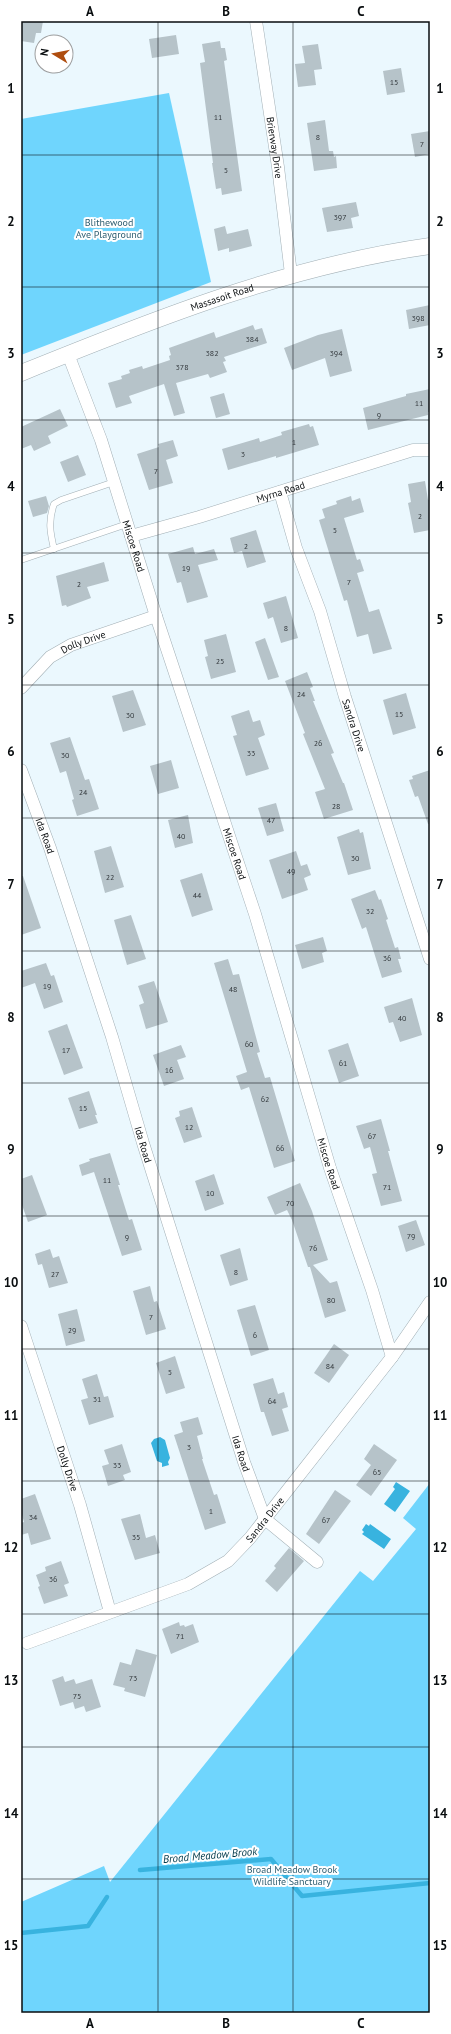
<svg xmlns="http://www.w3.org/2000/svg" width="451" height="2034" font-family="'PT Sans',sans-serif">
  <rect width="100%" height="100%" fill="#ebf8fe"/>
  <g fill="#6fd5fd">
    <polygon points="169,93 211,282 21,355 21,119"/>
    <polygon points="430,1483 430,2013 21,2013 21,1902 104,1866 110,1882 360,1571 373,1581 416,1529 403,1518"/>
  </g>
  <g fill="#38b3df">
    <polygon points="160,1437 165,1440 170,1458 168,1462 169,1465 162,1467 162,1463 157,1461 151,1443 154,1439"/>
    <polygon points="396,1482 410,1491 395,1512 384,1504 395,1489 393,1487"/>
    <polygon points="366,1524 369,1526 370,1524 391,1539 384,1549 362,1534 364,1532 362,1530"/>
  </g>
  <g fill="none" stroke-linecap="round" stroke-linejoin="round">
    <g stroke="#38b3df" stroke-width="4.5">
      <polyline points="140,1870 271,1859 302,1896 430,1883"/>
      <polyline points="21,1933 88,1926 107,1897"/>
    </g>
  </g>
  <g fill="#b6c3c9">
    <polygon points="21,21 43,21 41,33 36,33 34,43 21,41"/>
    <polygon points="176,35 179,54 152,58 149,39"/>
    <polygon points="220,41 221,48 225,48 227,60 224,61 242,191 222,195 221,188 216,189 212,163 213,163 200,63 205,62 202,44"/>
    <polygon points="318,44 322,69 314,70 316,85 298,87 295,64 305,63 302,46"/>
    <polygon points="401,68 405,92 387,95 383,71"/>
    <polygon points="325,120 329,151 333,151 334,157 336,156 337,168 314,171 307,123"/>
    <polygon points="430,131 430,154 415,157 411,134"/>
    <polygon points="356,202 359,216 351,218 353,228 327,232 322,208"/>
    <polygon points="225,226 227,234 248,229 252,246 229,252 229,248 218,251 214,229"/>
    <polygon points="430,305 430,325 409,329 406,310"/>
    <polygon points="253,325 255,330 262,328 267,343 224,357 226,361 223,362 227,372 210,378 208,374 176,383 185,413 174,416 164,384 129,396 132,403 116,408 108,383 122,379 121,376 130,373 129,370 142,366 143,369 170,360 169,356 171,355 169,348 214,332 216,338"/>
    <polygon points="342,329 352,371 330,377 325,358 292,370 284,348 318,335"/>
    <polygon points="430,389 430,412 428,412 428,415 368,430 363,408 406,396 406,394"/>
    <polygon points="224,393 230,414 216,418 210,397"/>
    <polygon points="60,409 68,426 48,436 51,443 34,451 31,445 21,449 21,427"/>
    <polygon points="309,424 310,427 313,426 319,445 276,458 276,456 228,470 222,449 259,438 260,442 282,435 281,432"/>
    <polygon points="173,440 178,456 166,460 173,483 149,490 137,454 159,447 158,444"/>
    <polygon points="78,455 86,475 68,482 60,462"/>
    <polygon points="425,481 428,500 430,499 430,530 414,533 408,503 411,502 408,484"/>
    <polygon points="46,496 49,506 47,513 33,517 28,501"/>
    <polygon points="351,496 352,501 360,498 364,512 344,518 357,560 360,559 364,571 357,573 369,612 379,609 392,649 373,654 368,634 357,637 347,600 344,601 319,520 325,518 322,509 337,504 336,501"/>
    <polygon points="256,530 266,562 247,568 242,551 234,553 230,538"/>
    <polygon points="193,547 195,554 214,549 218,560 198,565 208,597 187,603 181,582 177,583 168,554"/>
    <polygon points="104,562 109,581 87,587 91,598 67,607 66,605 62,606 56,576"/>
    <polygon points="286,596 298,638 281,643 273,617 268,619 263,603"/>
    <polygon points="226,634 236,672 211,679 205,657 208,656 204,640"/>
    <polygon points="265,638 279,677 268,680 255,642"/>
    <polygon points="307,672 313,687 310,688 315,701 313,701 334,753 331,754 343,783 344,783 353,810 324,819 315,792 325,789 303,734 305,733 285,681"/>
    <polygon points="133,690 146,725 123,732 112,696"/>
    <polygon points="406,693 416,728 393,735 383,700"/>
    <polygon points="249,710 253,722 260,720 265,735 258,738 269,769 246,776 233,736 237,735 231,716"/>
    <polygon points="70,737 85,780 89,779 99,809 77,816 72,800 74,799 66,771 60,773 50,743"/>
    <polygon points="171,760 179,788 158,794 150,766"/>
    <polygon points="430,770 430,824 428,824 418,796 415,797 409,780 413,779 412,776"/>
    <polygon points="276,803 284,831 267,836 258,808"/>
    <polygon points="188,815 193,843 175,848 168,820"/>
    <polygon points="359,829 360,833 363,832 371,869 348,875 337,837"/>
    <polygon points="111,846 124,887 105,893 94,851"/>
    <polygon points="296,851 301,866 307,864 311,875 304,878 308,890 282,899 269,860"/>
    <polygon points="202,873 213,910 192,917 180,880"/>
    <polygon points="21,876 23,876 41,928 21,935"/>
    <polygon points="375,890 379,900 381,899 388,919 386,920 395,948 398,947 401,959 398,959 402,972 382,978 366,927 362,929 351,899"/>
    <polygon points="131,915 146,959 127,965 114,920"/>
    <polygon points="323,937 327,951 322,953 324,962 302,969 295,945"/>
    <polygon points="228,959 233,975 239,974 260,1052 257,1053 265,1078 270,1077 295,1161 274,1168 249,1087 241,1090 236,1076 247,1072 214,963"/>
    <polygon points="46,963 51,976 54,975 63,1002 44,1009 35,983 21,988 21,971"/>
    <polygon points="154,981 168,1022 146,1029 139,1005 144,1003 138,986"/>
    <polygon points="412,998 422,1035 400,1042 393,1022 389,1023 384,1007"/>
    <polygon points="67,1024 83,1068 64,1075 48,1031"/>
    <polygon points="348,1043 359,1076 339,1083 328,1050"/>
    <polygon points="181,1045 186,1057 177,1060 184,1079 164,1086 153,1055"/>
    <polygon points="89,1091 97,1115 95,1115 98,1123 79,1129 68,1098"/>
    <polygon points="192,1107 202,1137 184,1143 175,1118 180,1116 179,1111"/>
    <polygon points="381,1119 390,1151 388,1151 402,1201 381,1206 372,1174 377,1173 370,1147 364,1149 356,1126"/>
    <polygon points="110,1153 120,1185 118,1185 129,1220 132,1219 142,1250 122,1256 94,1172 82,1176 79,1165 90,1161 89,1159"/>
    <polygon points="214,1174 224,1204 205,1211 195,1181"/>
    <polygon points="32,1175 47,1215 28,1222 21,1202 21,1179"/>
    <polygon points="300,1183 312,1211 328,1260 313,1265 330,1283 337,1281 346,1311 325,1318 310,1267 308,1267 292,1220 287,1210 275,1215 267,1197"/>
    <polygon points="416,1220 425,1245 406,1252 398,1226"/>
    <polygon points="240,1248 248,1280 230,1286 220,1255"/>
    <polygon points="50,1249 53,1258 59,1256 68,1283 49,1288 42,1264 38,1265 35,1254"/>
    <polygon points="150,1286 154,1302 157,1301 166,1329 146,1335 133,1291"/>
    <polygon points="255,1305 269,1350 251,1356 237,1310"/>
    <polygon points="77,1309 85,1341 66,1346 58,1314"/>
    <polygon points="334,1344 349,1355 329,1383 314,1373"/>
    <polygon points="175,1356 185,1388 166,1394 156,1363"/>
    <polygon points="97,1374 104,1397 108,1396 114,1417 89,1425 81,1400 88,1398 82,1379"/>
    <polygon points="273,1378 278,1394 284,1392 288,1407 282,1409 289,1431 272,1436 264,1412 261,1412 253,1384"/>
    <polygon points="198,1417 203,1434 197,1436 203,1459 202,1459 214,1495 217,1494 226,1523 205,1530 174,1435 183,1432 180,1422"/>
    <polygon points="122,1444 131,1472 123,1475 125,1480 108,1486 102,1466 109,1464 104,1450"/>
    <polygon points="374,1444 397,1460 371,1496 356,1485 371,1465 364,1459"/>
    <polygon points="335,1490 351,1501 319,1544 306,1534"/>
    <polygon points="35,1494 51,1539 31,1545 28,1533 21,1535 21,1523 24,1522 21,1511 21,1499"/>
    <polygon points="140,1514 146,1538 155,1535 160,1553 135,1560 121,1519"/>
    <polygon points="289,1548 304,1561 277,1592 265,1581 276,1568 274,1566"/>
    <polygon points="61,1561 69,1583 64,1585 68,1596 44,1604 38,1587 40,1586 36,1575 46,1571 45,1567"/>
    <polygon points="179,1622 180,1626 184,1625 185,1627 193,1624 199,1642 171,1654 162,1629"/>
    <polygon points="136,1649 157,1655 145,1697 124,1691 125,1688 113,1685 120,1662 131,1665"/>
    <polygon points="63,1676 65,1682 74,1679 76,1684 92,1679 101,1707 86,1712 84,1706 75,1709 73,1702 60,1706 52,1680"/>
  </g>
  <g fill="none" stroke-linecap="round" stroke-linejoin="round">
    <defs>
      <g id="lane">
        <path d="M54 549C50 532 48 521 54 504L61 500 114 482"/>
        <polyline points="21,560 127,524"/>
      </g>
      <g id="street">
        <path id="s1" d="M256 21 278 167 291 274"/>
        <path id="s2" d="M68 354 101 440 156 616 255 914 330 1168 372 1290 392 1357"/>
        <path id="s3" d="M280 492 296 548 320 611 345 697 430 959"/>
        <path id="s4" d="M131 536 199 517 413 450H430"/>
        <path id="s5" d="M21 688 50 657 71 645 156 616"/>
        <path id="s6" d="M21 770 50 848 112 1037 143 1143 244 1462 265 1519 317 1562"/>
        <path id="s7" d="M21 1326 80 1505 110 1612"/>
        <path id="s8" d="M27 1643 188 1584 228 1561 250 1538 392 1357 430 1302"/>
      </g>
      <g id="secondary">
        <path id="s9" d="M21 373C154 319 287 266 430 246"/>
      </g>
    </defs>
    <use href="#lane" stroke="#a2afb5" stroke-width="7"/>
    <use href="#street" stroke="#a2afb5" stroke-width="13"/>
    <use href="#secondary" stroke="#a2afb5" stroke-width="17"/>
    <use href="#lane" stroke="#fff" stroke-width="6"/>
    <use href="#street" stroke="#fff" stroke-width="12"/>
    <use href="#secondary" stroke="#fff" stroke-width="16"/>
  </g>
  <path fill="none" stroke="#090d0f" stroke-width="1" stroke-opacity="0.55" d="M158 21V2013M293 21V2013M21 155H430M21 287H430M21 420H430M21 553H430M21 685H430M21 818H430M21 951H430M21 1083H430M21 1216H430M21 1349H430M21 1481H430M21 1614H430M21 1747H430M21 1879H430"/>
  <g text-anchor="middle" stroke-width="4" stroke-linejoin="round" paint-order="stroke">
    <g font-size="8" fill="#343a3e">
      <text x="394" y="85">15</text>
      <text x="218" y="120">11</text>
      <text x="318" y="140">8</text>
      <text x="422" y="147">7</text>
      <text x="226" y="173">5</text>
      <text x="340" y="220">397</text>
      <text x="418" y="321">398</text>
      <text x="252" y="342">384</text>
      <text x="212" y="356">382</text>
      <text x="336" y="356">394</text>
      <text x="182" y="370">378</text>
      <text x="419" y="406">11</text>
      <text x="379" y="418">9</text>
      <text x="294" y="445">1</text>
      <text x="243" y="457">3</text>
      <text x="156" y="474">7</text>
      <text x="420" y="519">2</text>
      <text x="335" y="533">5</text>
      <text x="246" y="549">2</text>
      <text x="186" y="571">19</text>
      <text x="349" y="585">7</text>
      <text x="79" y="587">2</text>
      <text x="286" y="631">8</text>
      <text x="220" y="664">25</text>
      <text x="301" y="697">24</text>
      <text x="399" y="717">15</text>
      <text x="130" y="718">30</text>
      <text x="318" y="746">26</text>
      <text x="251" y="756">33</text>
      <text x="65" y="758">30</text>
      <text x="83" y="795">24</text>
      <text x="336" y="809">28</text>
      <text x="271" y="823">47</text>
      <text x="181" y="839">40</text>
      <text x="355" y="861">30</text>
      <text x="291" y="874">49</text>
      <text x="110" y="880">22</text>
      <text x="197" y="898">44</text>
      <text x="370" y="914">32</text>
      <text x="387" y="961">36</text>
      <text x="47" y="989">19</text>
      <text x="233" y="992">48</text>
      <text x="402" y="1021">40</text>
      <text x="249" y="1047">60</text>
      <text x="66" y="1053">17</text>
      <text x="343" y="1066">61</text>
      <text x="169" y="1073">16</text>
      <text x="265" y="1102">62</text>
      <text x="83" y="1111">15</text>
      <text x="189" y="1130">12</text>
      <text x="372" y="1139">67</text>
      <text x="280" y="1151">66</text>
      <text x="107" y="1183">11</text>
      <text x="387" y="1190">71</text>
      <text x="210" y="1196">10</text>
      <text x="290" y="1206">70</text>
      <text x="411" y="1239">79</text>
      <text x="127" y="1240">9</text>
      <text x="313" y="1251">76</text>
      <text x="236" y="1275">8</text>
      <text x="55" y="1277">27</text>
      <text x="331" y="1303">80</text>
      <text x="151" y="1320">7</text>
      <text x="72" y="1333">29</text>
      <text x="255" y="1338">6</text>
      <text x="330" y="1369">84</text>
      <text x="170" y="1375">5</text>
      <text x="97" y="1402">31</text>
      <text x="272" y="1404">64</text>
      <text x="189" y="1450">3</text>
      <text x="117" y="1468">33</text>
      <text x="377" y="1475">65</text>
      <text x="211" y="1514">1</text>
      <text x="33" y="1520">34</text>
      <text x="326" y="1523">67</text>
      <text x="136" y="1540">35</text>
      <text x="53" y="1582">36</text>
      <text x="180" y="1639">71</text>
      <text x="133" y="1681">73</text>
      <text x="77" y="1699">75</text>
    </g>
    <g font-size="10" fill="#090d0f" stroke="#fff">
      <text dy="4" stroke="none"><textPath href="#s1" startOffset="128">Brierway Drive</textPath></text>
      <text dy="4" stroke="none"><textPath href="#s9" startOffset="215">Massasoit Road</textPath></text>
      <text dy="4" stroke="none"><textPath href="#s4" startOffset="156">Myrna Road</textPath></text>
      <text dy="4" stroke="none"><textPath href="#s2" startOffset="203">Miscoe Road</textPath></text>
      <text dy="4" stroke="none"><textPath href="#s5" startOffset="79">Dolly Drive</textPath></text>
      <text dy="4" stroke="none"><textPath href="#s3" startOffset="245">Sandra Drive</textPath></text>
      <text dy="4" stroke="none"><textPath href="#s6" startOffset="70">Ida Road</textPath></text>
      <text dy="4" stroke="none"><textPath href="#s2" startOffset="527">Miscoe Road</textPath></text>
      <text dy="4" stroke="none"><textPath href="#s6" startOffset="394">Ida Road</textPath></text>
      <text dy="4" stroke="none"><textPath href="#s2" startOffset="851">Miscoe Road</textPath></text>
      <text dy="4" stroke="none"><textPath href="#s6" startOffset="718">Ida Road</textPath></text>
      <text dy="4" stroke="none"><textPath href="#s7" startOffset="150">Dolly Drive</textPath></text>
      <text dy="4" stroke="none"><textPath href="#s8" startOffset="273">Sandra Drive</textPath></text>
    </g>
    <g font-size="10" fill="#2e5e71" stroke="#fff">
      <text x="109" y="226">Blithewood<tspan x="109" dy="12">Ave Playground</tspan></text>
      <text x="292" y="1873">Broad Meadow Brook<tspan x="292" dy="12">Wildlife Sanctuary</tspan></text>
    </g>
    <g font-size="11" font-style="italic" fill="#023a4b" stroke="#fff">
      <text transform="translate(210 1855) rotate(-5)" y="4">Broad Meadow Brook</text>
    </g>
  </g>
  <rect width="451" height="2034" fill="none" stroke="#ffffff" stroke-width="44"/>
  <g transform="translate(54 54) rotate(280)"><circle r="19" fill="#ffffff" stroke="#9d9e9f"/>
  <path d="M0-3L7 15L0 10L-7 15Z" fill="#af4d0f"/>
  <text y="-6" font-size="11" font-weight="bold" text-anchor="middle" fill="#090d0f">N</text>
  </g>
  <rect x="22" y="22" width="407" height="1990" fill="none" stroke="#090d0f" stroke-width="1.5"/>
  <g font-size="13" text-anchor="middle" font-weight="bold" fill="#090d0f">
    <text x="90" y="16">A</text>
    <text x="226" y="16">B</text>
    <text x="361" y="16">C</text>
    <text x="11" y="93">1</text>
    <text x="440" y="93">1</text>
    <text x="11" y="226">2</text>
    <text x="440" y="226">2</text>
    <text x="11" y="358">3</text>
    <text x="440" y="358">3</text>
    <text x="11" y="491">4</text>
    <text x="440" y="491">4</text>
    <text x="11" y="624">5</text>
    <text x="440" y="624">5</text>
    <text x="11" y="756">6</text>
    <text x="440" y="756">6</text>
    <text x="11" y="889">7</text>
    <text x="440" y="889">7</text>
    <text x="11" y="1022">8</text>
    <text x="440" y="1022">8</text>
    <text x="11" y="1154">9</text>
    <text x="440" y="1154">9</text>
    <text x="11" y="1287">10</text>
    <text x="440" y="1287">10</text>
    <text x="11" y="1420">11</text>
    <text x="440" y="1420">11</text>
    <text x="11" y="1552">12</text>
    <text x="440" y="1552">12</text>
    <text x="11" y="1685">13</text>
    <text x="440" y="1685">13</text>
    <text x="11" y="1818">14</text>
    <text x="440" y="1818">14</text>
    <text x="11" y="1950">15</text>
    <text x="440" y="1950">15</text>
    <text x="90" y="2028">A</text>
    <text x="226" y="2028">B</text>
    <text x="361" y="2028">C</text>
  </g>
</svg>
